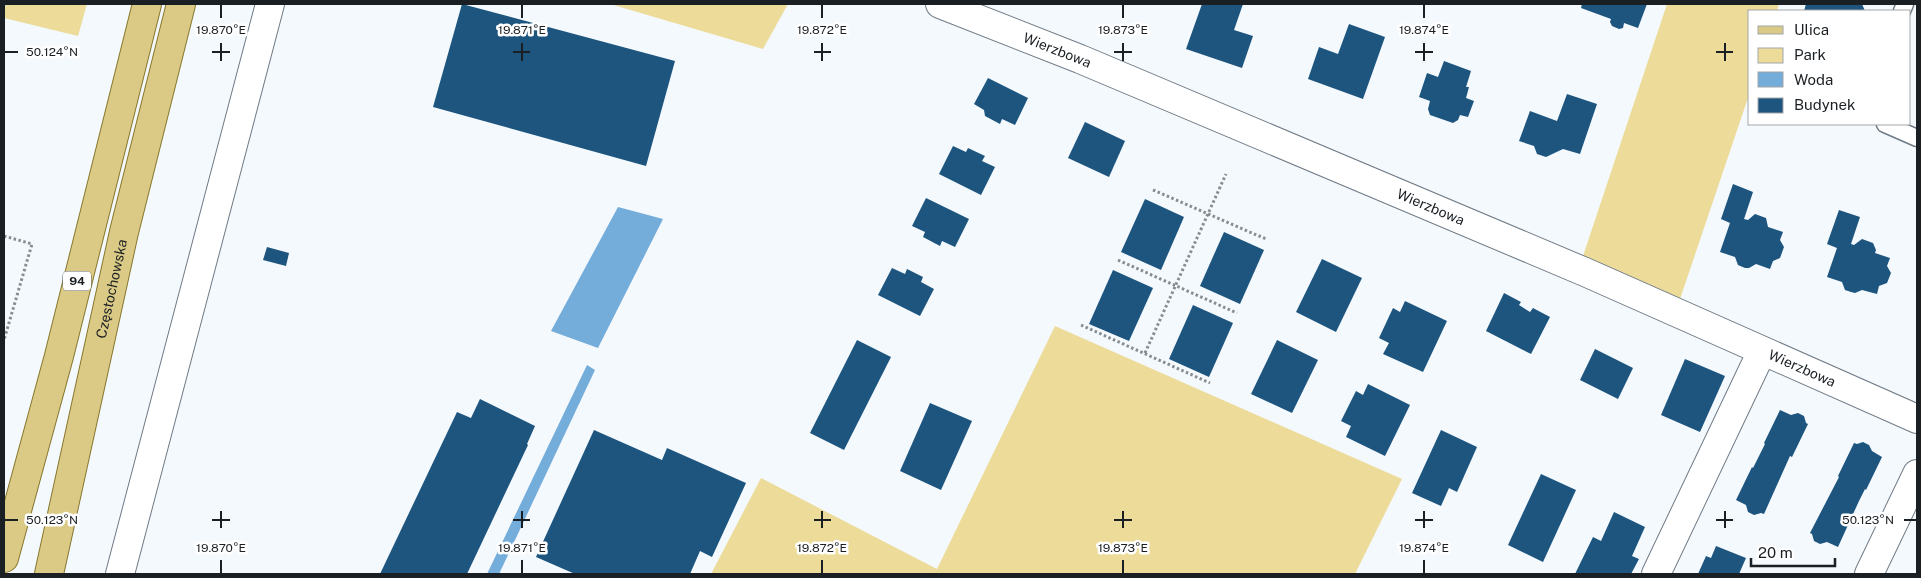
<svg xmlns="http://www.w3.org/2000/svg" width="1921" height="578" font-family="'Public Sans',sans-serif">
  <rect width="100%" height="100%" fill="#f4f9fe"/>
  <g fill="#ecdb99">
    <polygon points="4,4 87,4 78,36 4,18"/>
    <polygon points="610,4 788,4 763,49"/>
    <polygon points="1667,4 1779,4 1777,11 1750,11 1750,92 1679,302 1582,259"/>
    <polygon points="1055,326 1402,479 1355,574 711,574 761,478 937,569"/>
  </g>
  <g fill="#74acda">
    <polygon points="618,207 663,219 598,348 551,331"/>
    <polygon points="587,365 595,370 499,574 487,574"/>
  </g>
  <g fill="#1d557e">
    <polygon points="462,4 675,61 646,166 433,107"/>
    <polygon points="1202,4 1243,4 1234,30 1253,36 1242,68 1186,49"/>
    <polygon points="1582,4 1647,4 1638,28 1624,23 1623,28 1619,29 1612,26 1610,22 1611,19 1581,8"/>
    <polygon points="1806,4 1862,4 1865,11 1804,11"/>
    <polygon points="1349,24 1385,37 1363,99 1308,79 1319,47 1338,54"/>
    <polygon points="1444,61 1471,71 1466,87 1469,87 1466,98 1474,101 1468,117 1460,115 1458,120 1453,123 1430,115 1428,109 1430,101 1419,97 1427,73 1438,77"/>
    <polygon points="988,78 1028,98 1015,125 1002,119 1000,124 985,116 984,110 974,104"/>
    <polygon points="1567,94 1597,104 1580,154 1563,149 1546,157 1537,154 1534,146 1519,141 1530,111 1557,121"/>
    <polygon points="1085,122 1125,141 1109,177 1068,158"/>
    <polygon points="953,146 966,152 968,148 985,156 982,161 995,167 981,195 939,174"/>
    <polygon points="1733,184 1753,192 1744,219 1748,220 1755,214 1766,218 1768,227 1783,232 1780,240 1784,247 1780,258 1773,261 1770,269 1756,264 1749,268 1745,268 1738,265 1735,257 1720,252 1730,223 1721,219"/>
    <polygon points="926,198 969,219 955,247 942,241 940,246 923,237 925,232 912,226"/>
    <polygon points="1145,199 1184,217 1161,270 1121,252"/>
    <polygon points="1839,210 1860,217 1851,244 1854,245 1862,239 1873,243 1876,250 1875,253 1890,258 1887,266 1891,273 1887,283 1879,286 1877,294 1862,290 1855,293 1851,292 1845,290 1842,282 1827,277 1837,248 1827,244"/>
    <polygon points="1224,232 1264,250 1240,304 1200,286"/>
    <polygon points="267,247 289,253 286,266 263,260"/>
    <polygon points="1322,259 1362,278 1336,332 1296,312"/>
    <polygon points="892,268 905,274 907,269 923,277 921,282 934,289 920,316 878,295"/>
    <polygon points="1113,270 1153,288 1129,341 1089,324"/>
    <polygon points="1504,293 1521,302 1519,305 1530,312 1533,308 1550,317 1531,354 1486,331"/>
    <polygon points="1405,301 1447,321 1423,372 1383,354 1389,343 1379,338 1393,308 1400,312"/>
    <polygon points="1193,305 1233,323 1209,377 1169,359"/>
    <polygon points="857,340 891,357 844,450 810,433"/>
    <polygon points="1277,340 1318,360 1292,413 1251,394"/>
    <polygon points="1595,349 1633,368 1618,399 1580,380"/>
    <polygon points="1685,359 1725,376 1700,432 1661,415"/>
    <polygon points="1368,384 1410,405 1385,456 1346,437 1351,426 1341,421 1356,391 1363,395"/>
    <polygon points="480,399 535,426 527,444 528,445 467,574 380,574 457,412 471,418"/>
    <polygon points="930,403 972,421 941,490 900,471"/>
    <polygon points="1780,410 1791,415 1798,413 1804,416 1806,423 1808,424 1792,457 1790,456 1764,514 1761,513 1754,515 1748,512 1746,505 1736,500 1752,467 1753,468 1765,444 1764,443"/>
    <polygon points="594,430 662,460 667,448 746,483 712,557 700,551 690,574 575,574 536,557"/>
    <polygon points="1441,430 1477,447 1457,492 1449,488 1441,506 1412,493"/>
    <polygon points="1863,442 1869,445 1872,451 1882,457 1866,490 1865,489 1859,501 1838,547 1827,542 1820,544 1814,541 1812,534 1810,533 1839,477 1838,476 1854,443 1857,444"/>
    <polygon points="1541,474 1576,490 1543,562 1508,545"/>
    <polygon points="1614,512 1645,527 1632,556 1639,559 1631,574 1575,574 1593,537 1601,541"/>
    <polygon points="1716,546 1746,558 1739,574 1698,574 1706,556 1711,558"/>
  </g>
  <g fill="none" stroke-linecap="round" stroke-linejoin="round">
    <defs>
      <g id="lane">
        <polyline points="1902,11 1905,4"/>
        <polyline points="1885,124 1917,138"/>
      </g>
      <g id="street">
        <path id="s1" d="M940 4 1080 59 1585 272 1917 419"/>
        <polyline points="120,574 270,4"/>
        <polyline points="1656,574 1762,351"/>
        <polyline points="1869,574 1917,474"/>
      </g>
      <g id="primary">
        <polyline points="4,558 59,356 147,4"/>
        <path id="s2" d="M49 574 124 232 181 4"/>
      </g>
    </defs>
    <use href="#lane" stroke="#6f7b86" stroke-width="19"/>
    <use href="#street" stroke="#6f7b86" stroke-width="30"/>
    <use href="#primary" stroke="#87772e" stroke-width="30"/>
    <g stroke="#878c91" stroke-width="3" stroke-dasharray="2.5 2.5" stroke-linecap="butt">
      <polyline points="1153,190 1266,239"/>
      <polyline points="4,236 32,244 4,340"/>
      <polyline points="1118,260 1237,313"/>
      <polyline points="1081,325 1210,383"/>
      <polyline points="1145,353 1226,174"/>
    </g>
    <use href="#lane" stroke="#fff" stroke-width="16"/>
    <use href="#street" stroke="#fff" stroke-width="28"/>
    <use href="#primary" stroke="#daca85" stroke-width="28"/>
  </g>
  <path fill="none" stroke="#1a1f23" stroke-width="2" d="M221 5V18M522 5V18M822 5V18M1123 5V18M1424 5V18M221 43V61M522 43V61M822 43V61M1123 43V61M1424 43V61M1725 43V61M5 52H18M212 52H230M513 52H530M814 52H831M1114 52H1132M1415 52H1433M1716 52H1733M221 511V528M522 511V528M822 511V528M1123 511V528M1424 511V528M1725 511V528M5 520H18M212 520H230M513 520H530M814 520H831M1114 520H1132M1415 520H1433M1716 520H1733M1904 520H1916M221 560V573M522 560V573M822 560V573M1123 560V573M1424 560V573"/>
  <g text-anchor="middle" stroke-width="5" stroke-linejoin="round" paint-order="stroke">
    <rect fill="#fff" stroke="#5f6265" stroke-width="1" x="63" y="271.5" width="28" height="19" rx="4"/>
    <g font-size="12" font-weight="bold" fill="#1a1f23">
      <text x="77" y="285">94</text>
    </g>
    <g font-size="14" fill="#1a1f23" stroke="#fff">
      <text dy="5" stroke="none"><textPath href="#s1" startOffset="126">Wierzbowa</textPath></text>
      <text dy="5" stroke="none"><textPath href="#s1" startOffset="531">Wierzbowa</textPath></text>
      <text dy="5" stroke="none"><textPath href="#s2" startOffset="292">Częstochowska</textPath></text>
      <text dy="5" stroke="none"><textPath href="#s1" startOffset="936">Wierzbowa</textPath></text>
    </g>
  </g>
  <g font-size="12" text-anchor="middle" fill="#1a1f23" stroke="#fff" stroke-width="5" stroke-linejoin="round" paint-order="stroke">
    <text x="221" y="34">19.870°E</text>
    <text x="522" y="34">19.871°E</text>
    <text x="822" y="34">19.872°E</text>
    <text x="1123" y="34">19.873°E</text>
    <text x="1424" y="34">19.874°E</text>
    <text x="52" y="56">50.124°N</text>
    <text x="52" y="524">50.123°N</text>
    <text x="1868" y="524">50.123°N</text>
    <text x="221" y="552">19.870°E</text>
    <text x="522" y="552">19.871°E</text>
    <text x="822" y="552">19.872°E</text>
    <text x="1123" y="552">19.873°E</text>
    <text x="1424" y="552">19.874°E</text>
  </g>
  <rect width="1921" height="578" fill="none" stroke="#1a1f23" stroke-width="10"/>
  <rect x="1748" y="10" width="162" height="115" fill="#ffffff" stroke="#a3a5a7"/>
  <rect x="1758" y="26" width="25" height="8" fill="#daca85" stroke="#a3a5a7"/>
  <text x="1794" y="35" font-size="15" fill="#1a1f23">Ulica</text>
  <rect x="1758" y="48" width="25" height="15" fill="#ecdb99" stroke="#a3a5a7"/>
  <text x="1794" y="60" font-size="15" fill="#1a1f23">Park</text>
  <rect x="1758" y="72" width="25" height="15" fill="#74acda" stroke="#a3a5a7"/>
  <text x="1794" y="85" font-size="15" fill="#1a1f23">Woda</text>
  <rect x="1758" y="98" width="25" height="15" fill="#1d557e" stroke="#a3a5a7"/>
  <text x="1794" y="110" font-size="15" fill="#1a1f23">Budynek</text>
  <path d="M1751 558v8h84v-8" fill="none" stroke="#1a1f23" stroke-width="2.5"/>
  <text x="1758" y="558" font-size="15" fill="#1a1f23" stroke="#ffffff" stroke-width="4" paint-order="stroke">20 m</text>
</svg>
